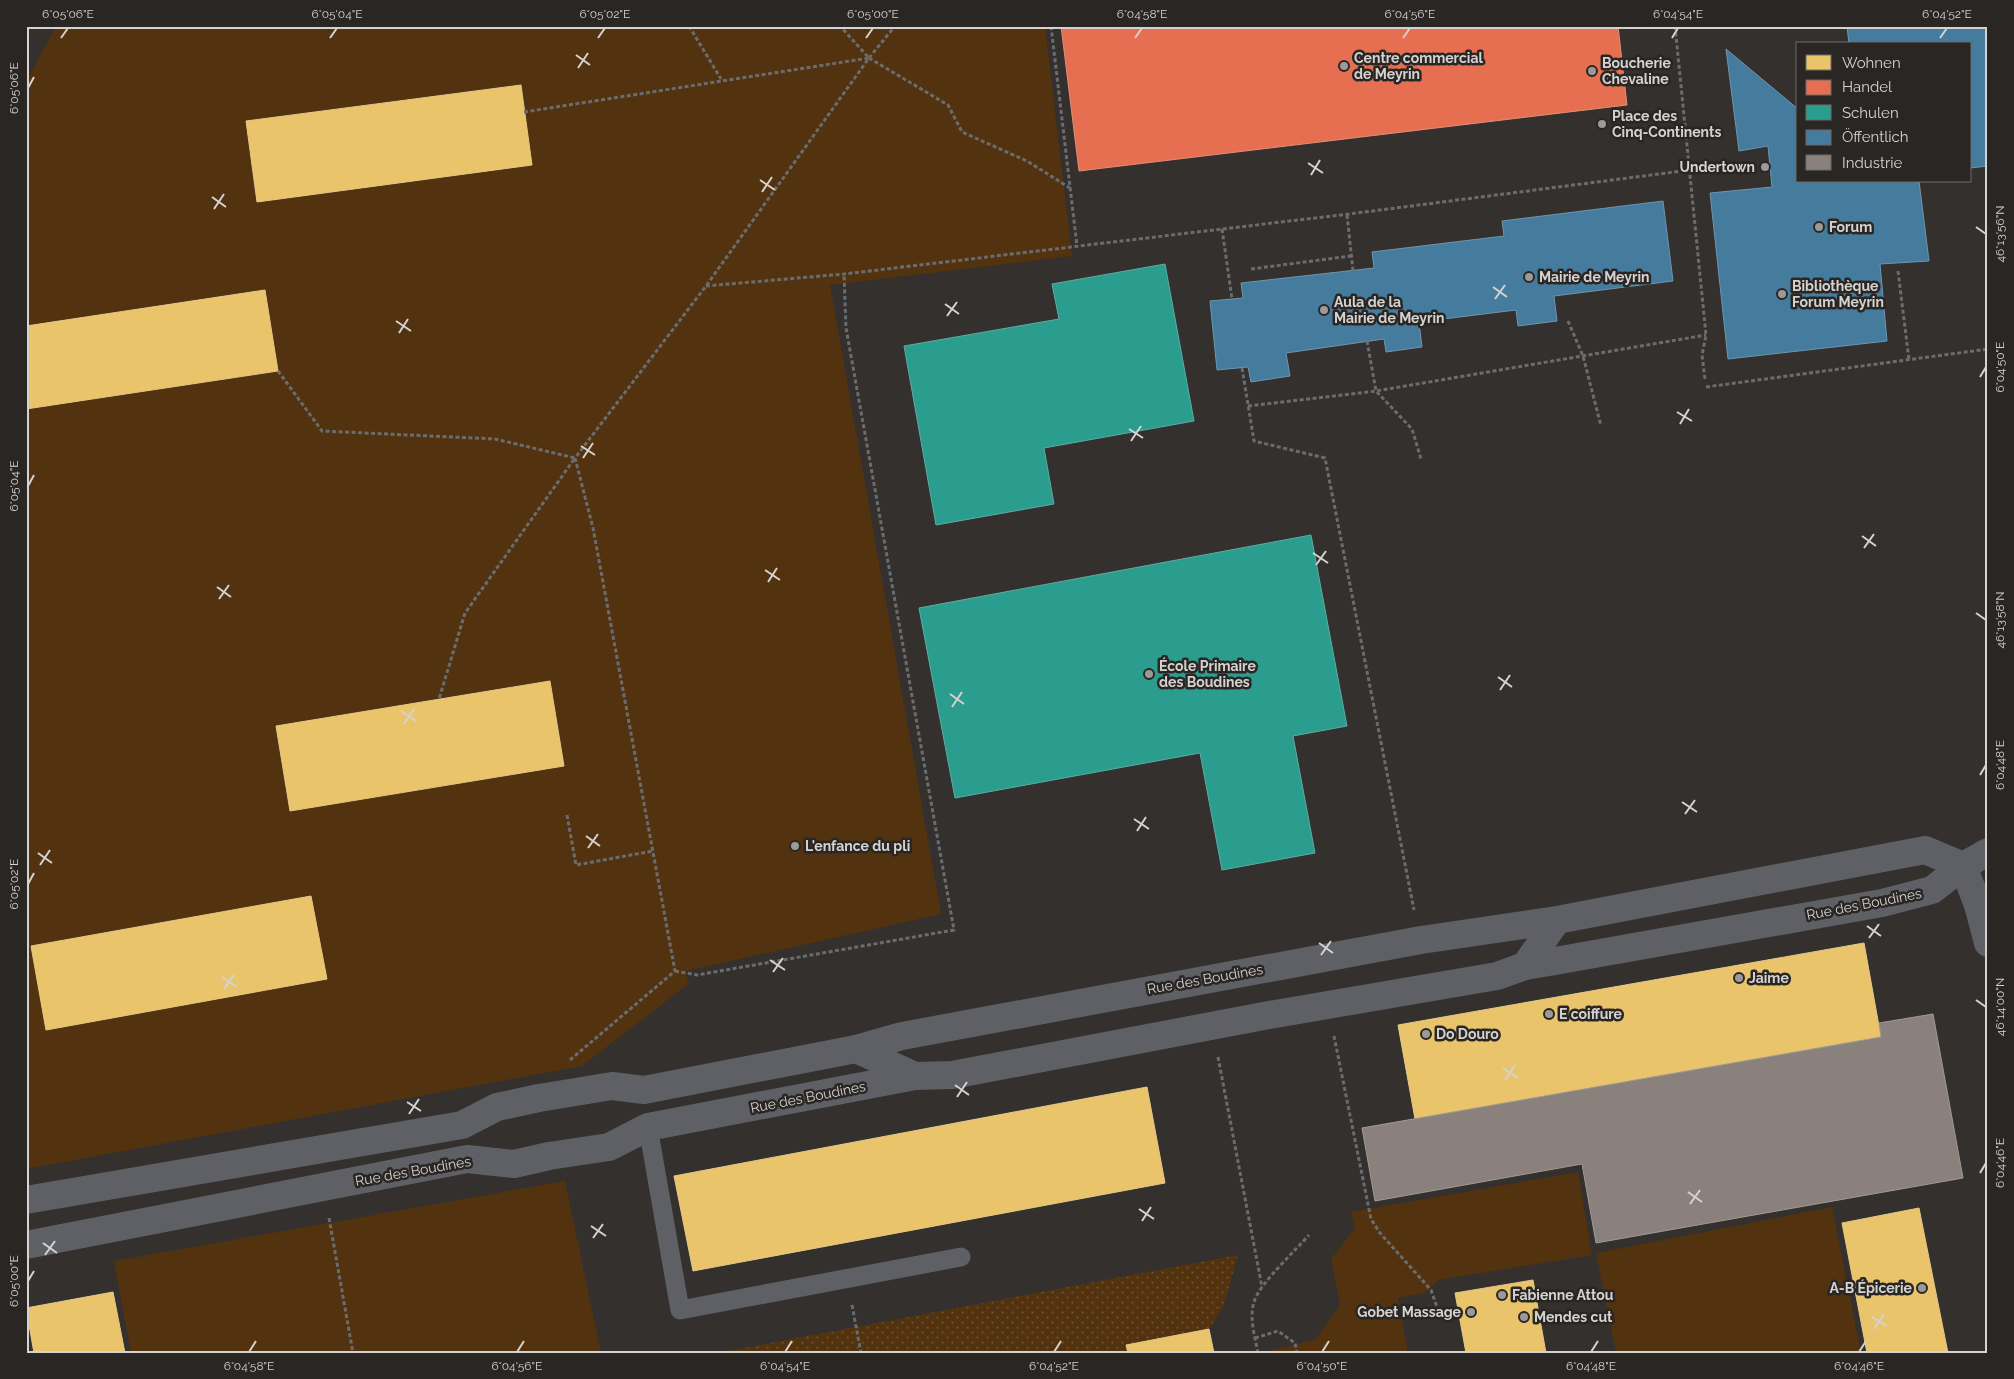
<svg xmlns="http://www.w3.org/2000/svg" width="2014" height="1379" font-family="Raleway,sans-serif">
  <defs>
    <pattern id="grass-dots" width="8" height="8" patternUnits="userSpaceOnUse" patternTransform="scale(1.25)"><rect width="8" height="8" fill="#53330f"/><path d="M2 2h.1M6 6h.1" fill="none" stroke="#6b5031" stroke-width="1.8" stroke-linecap="round"/></pattern>
  </defs>
  <rect width="100%" height="100%" fill="#33302e"/>
  <polygon fill="url(#grass-dots)" points="1238,1255 1224,1305 1209,1329 1127,1345 1128,1353 717,1353"/>
  <g fill="#53330f">
    <polygon points="56,26 1045,26 1072,256 830,285 941,914 686,971 688,984 582,1066 26,1169 26,82"/>
    <polygon points="1578,1172 1592,1255 1439,1280 1424,1293 1398,1298 1408,1353 1272,1353 1271,1350 1315,1340 1340,1305 1331,1259 1355,1228 1351,1212"/>
    <polygon points="565,1181 601,1353 131,1353 114,1261"/>
    <polygon points="1832,1207 1861,1353 1616,1353 1596,1253"/>
  </g>
  <g fill="#e9c46a" stroke="#e3c889">
    <polygon points="521,85 532,165 257,202 246,121"/>
    <polygon points="265,290 278,371 26,409 26,326"/>
    <polygon points="550,681 564,766 290,811 276,726"/>
    <polygon points="311,896 327,979 46,1030 31,946"/>
    <polygon points="1864,943 1881,1037 1415,1119 1398,1025"/>
    <polygon points="1147,1087 1165,1183 693,1271 674,1176"/>
    <polygon points="1919,1208 1948,1353 1867,1353 1842,1223"/>
    <polygon points="1533,1280 1546,1353 1466,1353 1455,1293"/>
    <polygon points="113,1292 125,1353 34,1353 26,1308"/>
    <polygon points="1209,1329 1214,1353 1128,1353 1126,1345"/>
  </g>
  <polygon fill="#e76f51" stroke="#e28d77" points="1061,26 1618,26 1627,105 1079,171"/>
  <g fill="#2a9d8f" stroke="#5dada3">
    <polygon points="1165,264 1194,421 1044,448 1054,504 936,525 904,346 1059,319 1052,284"/>
    <polygon points="1311,535 1347,726 1293,736 1315,853 1222,870 1200,753 955,798 919,608"/>
  </g>
  <g fill="#457b9d" stroke="#7095ad">
    <polygon points="1847,26 1988,26 1988,166 1970,168 1970,44 1849,44"/>
    <polygon points="1726,49 1798,109 1798,181 1919,181 1929,261 1880,264 1887,341 1728,359 1710,193 1772,187 1768,146 1739,151"/>
    <polygon points="1663,201 1673,281 1554,296 1557,321 1518,326 1516,310 1419,322 1422,347 1386,352 1384,339 1286,353 1290,376 1251,382 1248,367 1217,370 1210,301 1243,298 1241,283 1374,268 1372,252 1504,236 1502,221"/>
  </g>
  <polygon fill="#8a817c" stroke="#a09a96" points="1933,1014 1963,1178 1596,1243 1582,1164 1375,1201 1362,1128 1881,1037 1879,1023"/>
  <g fill="none" stroke-linecap="round" stroke-linejoin="round">
    <g stroke="#6a6c6f" stroke-width="3" stroke-dasharray="4 2.5" stroke-linecap="butt">
      <polyline points="689,26 721,79"/>
      <polyline points="1051,26 1077,246"/>
      <polyline points="1675,26 1706,335 1702,355 1705,379"/>
      <polyline points="26,28 27,26"/>
      <polyline points="869,58 948,105 962,132 1027,161 1070,188"/>
      <polyline points="524,112 869,58 840,26"/>
      <polyline points="1347,215 1353,271"/>
      <polyline points="1222,229 1232,299"/>
      <polyline points="1251,269 1351,256"/>
      <polyline points="1898,271 1909,360"/>
      <polyline points="706,286 844,274 1357,213 1690,170"/>
      <polyline points="1568,321 1583,356 1601,426"/>
      <polyline points="1367,341 1376,391 1412,429 1421,459"/>
      <polyline points="1242,368 1254,441 1325,458 1414,910"/>
      <polyline points="278,371 322,431 495,439 575,458 465,613 439,699"/>
      <polyline points="1706,387 1988,349"/>
      <polyline points="1248,406 1376,391 1706,335"/>
      <polyline points="567,815 576,865 653,851"/>
      <polyline points="675,971 697,975 954,930 846,328 844,274"/>
      <polyline points="1334,1036 1371,1219 1380,1233 1431,1290 1437,1307"/>
      <polyline points="1218,1057 1262,1287"/>
      <polyline points="570,1060 675,971 593,528 575,458 706,286 869,58 895,26"/>
      <polyline points="329,1218 353,1353"/>
      <polyline points="852,1305 861,1353"/>
      <polyline points="1255,1338 1278,1331 1295,1343 1297,1353"/>
      <path d="M1258 1353C1255 1337 1249 1318 1254 1302 1259 1284 1296 1250 1309 1235"/>
    </g>
    <polyline stroke="#5e6066" stroke-width="19" points="648,1127 680,1310 961,1257"/>
    <g stroke="#5e6066" stroke-width="28">
      <polyline points="1963,866 1978,905 1988,943"/>
      <polyline points="1525,966 1557,920 1925,850 1963,866"/>
      <polyline points="856,1049 902,1036 1421,940 1557,920"/>
      <polyline points="26,1200 462,1125 497,1107 539,1098 612,1086 644,1090 856,1049 915,1076"/>
      <polyline points="26,1245 467,1159 514,1164 549,1156 609,1147 648,1127 915,1076 952,1075 1269,1015 1497,976 1525,966 1555,961 1882,903 1932,890 1963,866 1988,852"/>
    </g>
  </g>
  <path fill="none" stroke="#d5d3d1" stroke-width="2" d="M61 38 68 28M330 38 337 28M598 38 605 28M866 38 873 28M1135 38 1142 28M1403 38 1410 28M1672 38 1678 28M1940 38 1947 28M576 55 590 65M578 68 588 53M28 88 34 77M1308 163 1323 173M1311 175 1320 160M760 180 775 190M762 192 772 177M212 197 226 207M214 209 224 194M1976 227 1986 234M1493 287 1507 297M1495 299 1505 285M945 304 959 314M947 316 957 302M396 321 411 331M399 333 408 319M1980 377 1986 367M1677 412 1692 421M1680 424 1689 409M1129 429 1143 438M1131 441 1141 426M581 446 595 455M583 458 593 443M28 486 34 475M1862 536 1876 546M1864 548 1874 534M1313 553 1328 563M1316 565 1326 551M765 570 780 580M768 582 777 568M217 587 231 597M219 599 229 585M1976 613 1986 620M1498 677 1512 687M1500 690 1510 675M950 694 964 704M952 707 962 692M401 711 416 721M404 724 414 709M1980 775 1986 765M1682 802 1697 812M1685 814 1695 800M1134 819 1149 829M1137 831 1146 817M586 836 600 846M588 848 598 834M38 853 52 863M40 865 50 850M28 884 34 873M1867 926 1881 936M1869 938 1879 924M1319 943 1333 953M1321 955 1331 941M770 960 785 970M773 972 783 958M222 977 237 987M224 989 234 975M1976 1000 1986 1007M1503 1068 1518 1078M1505 1080 1515 1065M955 1085 969 1095M957 1097 967 1082M407 1102 421 1111M409 1114 419 1099M1980 1173 1986 1163M1688 1192 1702 1202M1690 1204 1700 1190M1139 1209 1154 1219M1142 1221 1151 1207M591 1226 606 1236M593 1238 603 1224M43 1243 57 1253M45 1255 55 1241M28 1281 34 1271M1872 1317 1887 1326M1874 1329 1884 1314M249 1352 256 1341M517 1352 524 1341M785 1352 792 1341M1054 1352 1061 1341M1322 1352 1329 1341M1591 1352 1598 1341M1859 1352 1866 1341"/>
  <g fill="#9c9a98" stroke="#2a2623" stroke-width="2">
    <circle cx="1344" cy="66" r="5"/>
    <circle cx="1592" cy="71" r="5"/>
    <circle cx="1602" cy="124" r="5"/>
    <circle cx="1765" cy="167" r="5"/>
    <circle cx="1819" cy="227" r="5"/>
    <circle cx="1529" cy="277" r="5"/>
    <circle cx="1782" cy="294" r="5"/>
    <circle cx="1324" cy="310" r="5"/>
    <circle cx="1149" cy="674" r="5"/>
    <circle cx="795" cy="846" r="5"/>
    <circle cx="1739" cy="978" r="5"/>
    <circle cx="1549" cy="1014" r="5"/>
    <circle cx="1426" cy="1034" r="5"/>
    <circle cx="1922" cy="1288" r="5"/>
    <circle cx="1502" cy="1295" r="5"/>
    <circle cx="1471" cy="1312" r="5"/>
    <circle cx="1524" cy="1317" r="5"/>
  </g>
  <g text-anchor="middle" stroke-width="5" stroke-linejoin="round" paint-order="stroke">
    <g font-size="14" font-weight="bold" fill="#d5d3d1" stroke="#2a2623" text-anchor="start">
      <text x="1354" y="63">Centre commercial<tspan x="1354" dy="16">de Meyrin</tspan></text>
      <text x="1602" y="68">Boucherie<tspan x="1602" dy="16">Chevaline</tspan></text>
      <text x="1612" y="121">Place des<tspan x="1612" dy="16">Cinq-Continents</tspan></text>
      <text x="1755" y="172" text-anchor="end">Undertown</text>
      <text x="1829" y="232">Forum</text>
      <text x="1539" y="282">Mairie de Meyrin</text>
      <text x="1792" y="291">Bibliothèque<tspan x="1792" dy="16">Forum Meyrin</tspan></text>
      <text x="1334" y="307">Aula de la<tspan x="1334" dy="16">Mairie de Meyrin</tspan></text>
      <text x="1159" y="671">École Primaire<tspan x="1159" dy="16">des Boudines</tspan></text>
      <text x="805" y="851">L'enfance du pli</text>
      <text x="1749" y="983">Jaime</text>
      <text x="1559" y="1019">E coiffure</text>
      <text x="1436" y="1039">Do Douro</text>
      <text x="1912" y="1293" text-anchor="end">A-B Épicerie</text>
      <text x="1512" y="1300">Fabienne Attou</text>
      <text x="1461" y="1317" text-anchor="end">Gobet Massage</text>
      <text x="1534" y="1322">Mendes cut</text>
    </g>
    <g font-size="14" fill="#d5d3d1" stroke="#2a2623">
      <text transform="translate(1864 904) rotate(-11)" y="5">Rue des Boudines</text>
      <text transform="translate(1205 979) rotate(-10)" y="5">Rue des Boudines</text>
      <text transform="translate(808 1097) rotate(-11)" y="5">Rue des Boudines</text>
      <text transform="translate(413 1171) rotate(-10)" y="5">Rue des Boudines</text>
    </g>
  </g>
  <rect width="2014" height="1379" fill="none" stroke="#2a2623" stroke-width="55"/>
  <rect x="1796" y="42" width="175" height="140" fill="#2a2623" stroke="#6e6b69"/>
  <rect x="1806" y="55" width="25" height="15" fill="#e9c46a" stroke="#6e6b69"/>
  <text x="1842" y="68" font-size="15" fill="#d5d3d1">Wohnen</text>
  <rect x="1806" y="80" width="25" height="15" fill="#e76f51" stroke="#6e6b69"/>
  <text x="1842" y="92" font-size="15" fill="#d5d3d1">Handel</text>
  <rect x="1806" y="105" width="25" height="15" fill="#2a9d8f" stroke="#6e6b69"/>
  <text x="1842" y="118" font-size="15" fill="#d5d3d1">Schulen</text>
  <rect x="1806" y="130" width="25" height="15" fill="#457b9d" stroke="#6e6b69"/>
  <text x="1842" y="142" font-size="15" fill="#d5d3d1">Öffentlich</text>
  <rect x="1806" y="155" width="25" height="15" fill="#8a817c" stroke="#6e6b69"/>
  <text x="1842" y="168" font-size="15" fill="#d5d3d1">Industrie</text>
  <rect x="28" y="28" width="1958" height="1324" fill="none" stroke="#d5d3d1" stroke-width="2"/>
  <g font-size="12" text-anchor="middle" fill="#d5d3d1">
    <text x="68" y="18">6°05'06"E</text>
    <text x="337" y="18">6°05'04"E</text>
    <text x="605" y="18">6°05'02"E</text>
    <text x="873" y="18">6°05'00"E</text>
    <text x="1142" y="18">6°04'58"E</text>
    <text x="1410" y="18">6°04'56"E</text>
    <text x="1678" y="18">6°04'54"E</text>
    <text x="1947" y="18">6°04'52"E</text>
    <text transform="translate(14 88) rotate(-90)" y="4">6°05'06"E</text>
    <text transform="translate(2000 234) rotate(-90)" y="4">46°13'56"N</text>
    <text transform="translate(2000 367) rotate(-90)" y="4">6°04'50"E</text>
    <text transform="translate(14 486) rotate(-90)" y="4">6°05'04"E</text>
    <text transform="translate(2000 620) rotate(-90)" y="4">46°13'58"N</text>
    <text transform="translate(2000 765) rotate(-90)" y="4">6°04'48"E</text>
    <text transform="translate(14 884) rotate(-90)" y="4">6°05'02"E</text>
    <text transform="translate(2000 1007) rotate(-90)" y="4">46°14'00"N</text>
    <text transform="translate(2000 1163) rotate(-90)" y="4">6°04'46"E</text>
    <text transform="translate(14 1281) rotate(-90)" y="4">6°05'00"E</text>
    <text x="249" y="1370">6°04'58"E</text>
    <text x="517" y="1370">6°04'56"E</text>
    <text x="785" y="1370">6°04'54"E</text>
    <text x="1054" y="1370">6°04'52"E</text>
    <text x="1322" y="1370">6°04'50"E</text>
    <text x="1591" y="1370">6°04'48"E</text>
    <text x="1859" y="1370">6°04'46"E</text>
  </g>
</svg>
